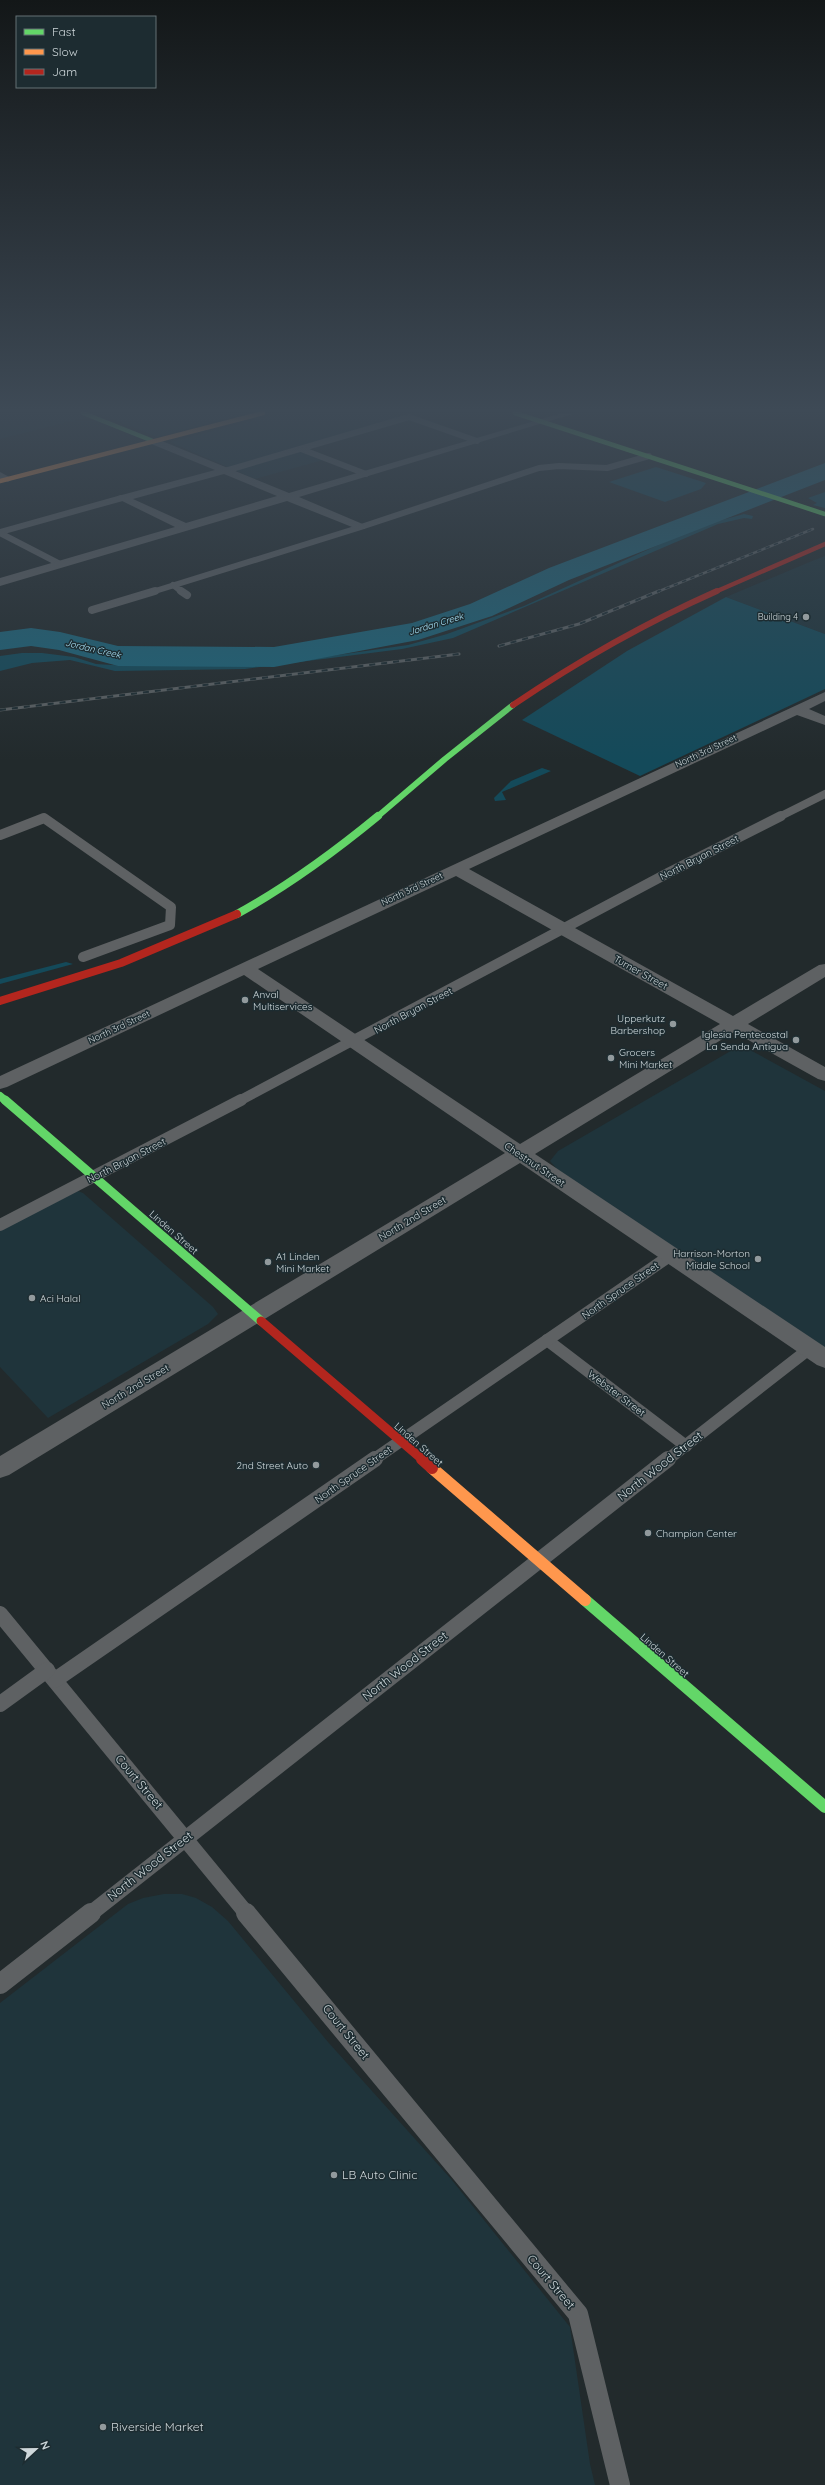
<svg xmlns="http://www.w3.org/2000/svg" width="825" height="2485" font-family="Quicksand,sans-serif">
  <rect width="100%" height="100%" fill="#222a2c"/>
  <g fill="#1f343b">
    <polygon points="0,413 247,413 157,437 100,414 0,439"/>
    <polygon points="282,413 386,413 401,418 294,448 323,460 255,479 170,442"/>
    <polygon points="825,556 825,634 726,597 812,561"/>
    <polygon points="741,1045 825,1091 825,1349 557,1169 550,1161 558,1151"/>
    <polygon points="78,1191 83,1193 213,1307 218,1314 208,1324 48,1418 0,1367 0,1230"/>
    <polygon points="164,1894 182,1894 196,1898 212,1907 228,1921 328,2042 451,2179 570,2327 590,2464 595,2485 0,2485 0,2003 128,1904 143,1898"/>
  </g>
  <g fill="#144a5a">
    <polygon points="656,467 706,483 701,489 665,502 609,482"/>
    <polygon points="825,492 825,508 813,505 817,503 808,498"/>
    <polygon points="744,514 753,516 752,519 744,518 718,524 453,638 402,649 245,669 115,671 70,660 32,663 0,671 0,656 22,653 42,653 74,657 96,664 128,666 168,663 221,666 302,660 408,645 447,634 524,606 700,526"/>
    <polygon points="726,597 825,634 825,689 640,776 522,720 627,651"/>
    <polygon points="542,768 551,771 502,792 506,800 495,801 494,798 511,781"/>
    <polygon points="66,962 73,964 0,984 0,979"/>
  </g>
  <g fill="none" stroke-linecap="round" stroke-linejoin="round">
    <polygon fill="#1d6479" fill-rule="evenodd" points="825,463 825,480 569,580 492,616 418,640 274,667 118,666 59,650 31,646 0,650 0,632 31,628 60,632 118,646 274,647 412,623 470,604 549,568"/>
    <g stroke="#5e6163" stroke-width="6">
      <polyline points="301,449 366,474"/>
      <polyline points="225,471 409,417 477,441"/>
      <polyline points="0,532 122,498"/>
      <polyline points="0,533 60,564"/>
      <polyline points="173,585 182,592"/>
      <polyline points="152,592 361,527 539,468 559,466 607,468 649,456"/>
    </g>
    <g stroke="#5e6163" stroke-width="8">
      <polyline points="181,591 187,595"/>
      <polyline points="92,610 155,591"/>
      <polyline points="779,817 825,794"/>
    </g>
    <g stroke="#5e6163" stroke-width="10">
      <polyline points="0,835 44,818 171,907 170,925 83,957"/>
      <polyline points="239,1101 668,873 781,816"/>
    </g>
    <g stroke="#5e6163" stroke-width="12">
      <polyline points="0,1225 241,1100"/>
      <polyline points="547,1340 686,1446"/>
      <polyline points="373,1460 671,1255"/>
      <polyline points="667,1460 809,1349"/>
    </g>
    <g stroke="#5e6163" stroke-width="16">
      <polyline points="0,1614 247,1914"/>
      <polyline points="55,1680 375,1459"/>
      <polyline points="0,1704 47,1670"/>
      <polyline points="90,1914 668,1459"/>
    </g>
    <g stroke="#5e6163" stroke-width="20">
      <polyline points="246,1913 578,2314 620,2485"/>
      <polyline points="0,1984 91,1913"/>
    </g>
    <g fill="#5e6163" fill-rule="evenodd">
      <path d="M562 413H576L299 497 365 525V529H357L287 501 0 586V578L175 527 116 498 118 496 215 470 149 443V439H157L289 493ZM224 474 277 496 186 523 133 499Z"/>
      <polygon points="0,472 13,479 8,482 0,479"/>
      <path d="M825 692V701L809 709 825 716V725L797 715 469 869 733 1016 819 965 825 964V977L748 1024 825 1067V1081L818 1079 734 1032 535 1154 825 1347V1368L817 1365 520 1163 9 1475 0 1478V1456L505 1153 244 975 7 1087 0 1089V1076ZM456 876 720 1024 520 1144 258 969Z"/>
    </g>
    <g stroke="#63d668" stroke-width="4.5">
      <polyline points="83,413 153,441"/>
      <polyline points="515,413 825,514"/>
    </g>
    <polyline stroke="#63d668" stroke-width="6" points="377,817 445,759 513,705"/>
    <g stroke="#63d668" stroke-width="8">
      <path d="M237 914C288 886 333 853 378 816"/>
      <polyline points="0,1096 6,1101"/>
    </g>
    <polyline stroke="#63d668" stroke-width="9" points="5,1100 261,1321"/>
    <polyline stroke="#63d668" stroke-width="12" points="585,1600 825,1807"/>
    <polyline stroke="#ff974d" stroke-width="4.5" points="0,481 263,413"/>
    <polyline stroke="#ff974d" stroke-width="12" points="432,1468 585,1600"/>
    <polyline stroke="#b3261e" stroke-width="4.5" points="715,592 825,544"/>
    <path stroke="#b3261e" stroke-width="6" d="M513 705C578 661 645 623 717 591"/>
    <polyline stroke="#b3261e" stroke-width="8" points="0,1001 121,963 237,914"/>
    <polyline stroke="#b3261e" stroke-width="9" points="261,1321 423,1460"/>
    <polyline stroke="#b3261e" stroke-width="12" points="422,1459 432,1468"/>
    <defs>
      <polyline id="rail-far1" points="657,592 813,529"/>
      <g id="rail">
        <polyline points="499,646 579,624 659,591"/>
        <polyline points="0,710 459,654"/>
      </g>
    </defs>
    <use href="#rail-far1" stroke="#5b6062" stroke-width="2.5"/>
    <use href="#rail" stroke="#5b6062" stroke-width="3"/>
    <use href="#rail-far1" stroke="#1d2c31" stroke-width="1.5" stroke-dasharray="4.5" stroke-linecap="butt"/>
    <use href="#rail" stroke="#1d2c31" stroke-width="2" stroke-dasharray="6" stroke-linecap="butt"/>
  </g>
  <linearGradient id="sky" x2="0" y2="1"><stop stop-color="#131718"/><stop offset="0.54" stop-color="#3e4a56"/><stop offset="1" stop-color="#3e4a56" stop-opacity="0"/></linearGradient>
  <rect width="825" height="760" fill="url(#sky)"/>
  <g fill="#929a9d" stroke="#1d2c31" stroke-width="1.5">
    <circle cx="806" cy="617" r="4"/>
    <circle cx="245" cy="1000" r="4"/>
    <circle cx="673" cy="1024" r="4"/>
    <circle cx="796" cy="1040" r="4"/>
    <circle cx="611" cy="1058" r="4"/>
    <circle cx="758" cy="1259" r="4"/>
    <circle cx="268" cy="1262" r="4"/>
    <circle cx="32" cy="1298" r="4"/>
    <circle cx="316" cy="1465" r="4"/>
    <circle cx="648" cy="1533" r="4"/>
    <circle cx="334" cy="2175" r="4"/>
    <circle cx="103" cy="2427" r="4"/>
  </g>
  <g text-anchor="middle" stroke-width="3" stroke-linejoin="round" paint-order="stroke">
    <g font-size="9" fill="#ced7da" stroke="#1d2c31" text-anchor="end">
      <text x="798" y="620">Building 4</text>
    </g>
    <g font-size="9" font-style="italic" fill="#a9e3f8" stroke="#1d2c31">
      <text transform="translate(436 624) rotate(-17)" y="3">Jordan Creek</text>
      <text transform="translate(93 649) rotate(13)" y="3">Jordan Creek</text>
    </g>
    <g font-size="9" fill="#ced7da" stroke="#1d2c31">
      <text transform="translate(706 751) rotate(-25)" y="3">North 3rd Street</text>
      <text transform="translate(412 889) rotate(-25)" y="3">North 3rd Street</text>
      <text transform="translate(119 1027) rotate(-25)" y="3">North 3rd Street</text>
    </g>
    <g font-size="10" fill="#ced7da" stroke="#1d2c31">
      <text transform="translate(699 857) rotate(-27)" y="4">North Bryan Street</text>
      <text transform="translate(641 972) rotate(29)" y="4">Turner Street</text>
      <text transform="translate(413 1010) rotate(-28)" y="4">North Bryan Street</text>
      <text transform="translate(126 1160) rotate(-27)" y="4">North Bryan Street</text>
      <text transform="translate(535 1164) rotate(34)" y="4">Chestnut Street</text>
      <text transform="translate(412 1218) rotate(-31)" y="4">North 2nd Street</text>
      <text transform="translate(174 1232) rotate(41)" y="4">Linden Street</text>
      <text transform="translate(620 1290) rotate(-35)" y="4">North Spruce Street</text>
      <text transform="translate(135 1386) rotate(-31)" y="4">North 2nd Street</text>
      <text transform="translate(617 1393) rotate(37)" y="4">Webster Street</text>
      <text transform="translate(419 1444) rotate(41)" y="4">Linden Street</text>
      <text transform="translate(353 1474) rotate(-35)" y="4">North Spruce Street</text>
      <text transform="translate(665 1655) rotate(41)" y="4">Linden Street</text>
    </g>
    <g font-size="10" fill="#ced7da" stroke="#1d2c31" text-anchor="start">
      <text x="253" y="998">Anval<tspan x="253" dy="12">Multiservices</tspan></text>
      <text x="665" y="1022" text-anchor="end">Upperkutz<tspan x="665" dy="12">Barbershop</tspan></text>
      <text x="788" y="1038" text-anchor="end">Iglesia Pentecostal<tspan x="788" dy="12">La Senda Antigua</tspan></text>
      <text x="619" y="1056">Grocers<tspan x="619" dy="12">Mini Market</tspan></text>
      <text x="750" y="1257" text-anchor="end">Harrison-Morton<tspan x="750" dy="12">Middle School</tspan></text>
      <text x="276" y="1260">A1 Linden<tspan x="276" dy="12">Mini Market</tspan></text>
      <text x="40" y="1302">Aci Halal</text>
      <text x="308" y="1469" text-anchor="end">2nd Street Auto</text>
      <text x="656" y="1537">Champion Center</text>
    </g>
    <g font-size="12" fill="#ced7da" stroke="#1d2c31">
      <text transform="translate(660 1466) rotate(-38)" y="4">North Wood Street</text>
      <text transform="translate(405 1666) rotate(-38)" y="4">North Wood Street</text>
      <text transform="translate(139 1782) rotate(50)" y="4">Court Street</text>
      <text transform="translate(150 1866) rotate(-38)" y="4">North Wood Street</text>
      <text transform="translate(346 2032) rotate(51)" y="4">Court Street</text>
      <text transform="translate(551 2282) rotate(50)" y="4">Court Street</text>
    </g>
    <g font-size="12" fill="#ced7da" stroke="#1d2c31" text-anchor="start">
      <text x="342" y="2179">LB Auto Clinic</text>
      <text x="111" y="2431">Riverside Market</text>
    </g>
  </g>
  <rect x="16" y="16" width="140" height="72" fill="#1d2c31" stroke="#647075"/>
  <rect x="24" y="29" width="20" height="6" fill="#63d668" stroke="#647075"/>
  <text x="52" y="36" font-size="12" fill="#ced7da">Fast</text>
  <rect x="24" y="49" width="20" height="6" fill="#ff974d" stroke="#647075"/>
  <text x="52" y="56" font-size="12" fill="#ced7da">Slow</text>
  <rect x="24" y="69" width="20" height="6" fill="#b3261e" stroke="#647075"/>
  <text x="52" y="76" font-size="12" fill="#ced7da">Jam</text>
  <g transform="translate(36 2449) rotate(68)" stroke="#1d2c31" stroke-width="3" paint-order="stroke">
  <path d="M0-3L7 15L0 10L-7 15Z" fill="#ced7da"/>
  <text y="-6" font-size="11" font-weight="bold" text-anchor="middle" fill="#ced7da">N</text>
  </g>
</svg>
